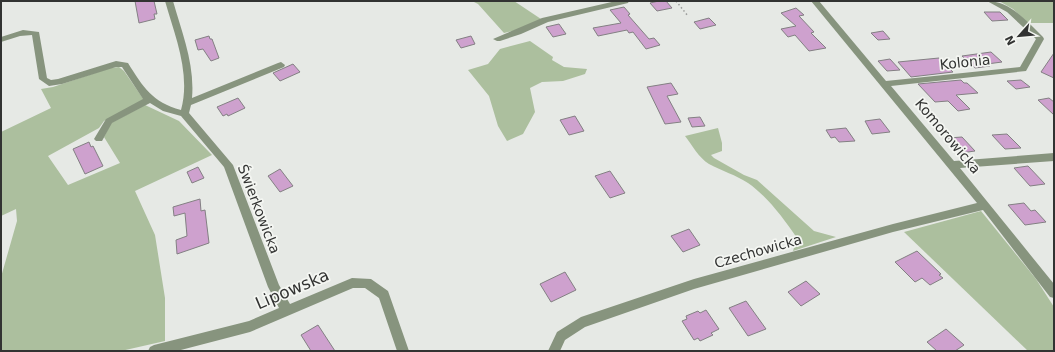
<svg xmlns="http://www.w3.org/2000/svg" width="1055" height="352" font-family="'DejaVu Sans',sans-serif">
  <rect width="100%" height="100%" fill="#e6e9e5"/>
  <g fill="#acbf9e">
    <polygon points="472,1 514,1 541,19 517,30 504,33 478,4"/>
    <polygon points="999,1 1054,1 1054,23 1028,23 1013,9"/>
    <polygon points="530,41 553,57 552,60 564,67 587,69 585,74 563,81 542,82 530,88 535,112 523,134 507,141 498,126 489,96 468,70 488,64 500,49"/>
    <polygon points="119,67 124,71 144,100 104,121 99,128 48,156 68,185 120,163 104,137 111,123 145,105 179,121 212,155 135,191 155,235 165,298 165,341 121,351 1,351 1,277 17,221 16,209 1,216 1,132 51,108 41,89 53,87 110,68"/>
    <path d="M718 128 722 143V151L711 155 714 158 744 175 757 180 814 231 836 237 793 251 797 238C783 218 768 197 748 183 736 175 722 171 709 164 699 158 692 145 685 136Z"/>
    <polygon points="981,211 1036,279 1054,307 1054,351 1028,351 904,232"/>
  </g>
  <g fill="#cea1ce" stroke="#838083">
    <polygon points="135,1 154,1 157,14 154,14 155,19 139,23"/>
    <polygon points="659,1 666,1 672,8 657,11 650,3"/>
    <polygon points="624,7 630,14 628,15 649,39 654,38 660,45 646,49 633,32 629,33 627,30 598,36 593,28 621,23 610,10"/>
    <polygon points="796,8 804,15 799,16 814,32 811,33 826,48 809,51 795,35 788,37 781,29 796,26 781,13"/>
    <polygon points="984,12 1000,12 1008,20 992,21"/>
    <polygon points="709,18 716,25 700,29 694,22"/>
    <polygon points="559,24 566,34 553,37 546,27"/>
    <polygon points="883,31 890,39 878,40 871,33"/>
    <polygon points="209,36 210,39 212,39 219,58 211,61 203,49 198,50 195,40"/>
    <polygon points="471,36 475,44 461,48 456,40"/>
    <polygon points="991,52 1002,62 987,64 990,66 975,68 962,56"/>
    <polygon points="1054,53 1054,78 1041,72"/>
    <polygon points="939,58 953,72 911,77 898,62"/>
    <polygon points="890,59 900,70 887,71 878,61"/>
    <polygon points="293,64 300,72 280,81 273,73"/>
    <polygon points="961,80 964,83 967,83 978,93 956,95 970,109 958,111 948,101 935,102 918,84"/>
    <polygon points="1021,80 1030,87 1016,89 1007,81"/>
    <polygon points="671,83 678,94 667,96 681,122 665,124 647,87"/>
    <polygon points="238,98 245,108 228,116 227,114 223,116 217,107"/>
    <polygon points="1049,98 1054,102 1054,115 1038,100"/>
    <polygon points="575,116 584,131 569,135 560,120"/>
    <polygon points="700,117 705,126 692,127 688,118"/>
    <polygon points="880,119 890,132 872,134 865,121"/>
    <polygon points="846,128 855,141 839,142 835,137 831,138 826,130"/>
    <polygon points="1007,134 1021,148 1005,149 992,135"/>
    <polygon points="962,137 975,151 961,153 948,138"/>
    <polygon points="89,142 91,147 93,146 103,166 85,174 73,149"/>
    <polygon points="1028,166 1045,184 1030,186 1014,168"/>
    <polygon points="198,167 204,178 192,183 187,172"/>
    <polygon points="280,169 293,186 280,192 268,176"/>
    <polygon points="610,171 625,193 610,198 595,176"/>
    <polygon points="200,199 201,211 205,210 209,243 177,254 176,240 187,236 185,213 174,216 173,207"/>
    <polygon points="1024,203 1031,211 1035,210 1046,222 1025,225 1008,205"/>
    <polygon points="689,229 700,245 683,252 671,236"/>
    <polygon points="917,251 941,274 939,275 943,278 930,285 922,278 915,282 895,262"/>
    <polygon points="565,272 576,290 551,302 540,284"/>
    <polygon points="806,281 820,294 801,306 788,292"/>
    <polygon points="746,301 766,329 748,336 729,308"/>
    <polygon points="706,310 719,329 711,333 713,335 700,341 698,338 694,340 682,321 687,319 686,316 698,311 700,313"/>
    <polygon points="318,325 335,351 311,351 301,335"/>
    <polygon points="946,329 964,345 955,351 937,351 927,342"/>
  </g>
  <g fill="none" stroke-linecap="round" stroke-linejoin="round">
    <polyline stroke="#9b9d9b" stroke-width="1.5" stroke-dasharray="1.5 2.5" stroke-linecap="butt" points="676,1 688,16"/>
    <g fill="#87947e" fill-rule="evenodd">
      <path d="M165 1H173C182 33 195 64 192 98L278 63 281 62 285 65 284 67 191 105 189 113 233 165 279 285 290 304 352 278 371 279 388 291 409 351H397L379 298 365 288H353L250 332 177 351H148L150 347 154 345 249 321 279 308 268 287 224 167 181 116 163 111 150 103 112 123 102 141H96L94 139 106 119 143 99 122 67H116L62 84 49 86 39 79 32 35 20 36 1 42V37L23 30 39 32 47 78 51 80 58 79 116 61 128 63C143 87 152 102 181 110 191 74 175 36 165 1Z"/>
      <polygon points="616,1 629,1 628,3 548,22 521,34 500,41 497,41 493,39 542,18"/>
      <path d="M811 1H819L886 81 1020 67 1036 39 1007 12 987 1C1011 1 1027 22 1043 37L1044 39 1026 71 891 86 954 161 1054 153V161L960 168 1054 284V298L1050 297 983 210 893 232 694 289 585 327 565 340 560 351H548L557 332 581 317 694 279 893 224 977 203Z"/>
    </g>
  </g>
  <g text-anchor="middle" stroke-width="3.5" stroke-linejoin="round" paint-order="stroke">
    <g font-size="14" fill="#323332" stroke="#f4f6f2">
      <text transform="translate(965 62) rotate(-6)" y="5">Kolonia</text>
      <text transform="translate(948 136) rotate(50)" y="5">Komorowicka</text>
      <text transform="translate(259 209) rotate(69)" y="5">Świerkowicka</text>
      <text transform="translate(758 251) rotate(-16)" y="5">Czechowicka</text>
    </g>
    <g font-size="17" fill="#323332" stroke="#f4f6f2">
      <text transform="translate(292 289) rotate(-23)" y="6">Lipowska</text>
    </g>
  </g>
  <rect width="1055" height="352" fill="none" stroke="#323332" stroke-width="4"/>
  <g transform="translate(1019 36) rotate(243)" stroke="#f4f6f2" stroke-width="3" paint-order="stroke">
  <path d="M0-3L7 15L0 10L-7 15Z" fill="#323332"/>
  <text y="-6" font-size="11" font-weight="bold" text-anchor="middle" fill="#323332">N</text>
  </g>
</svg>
